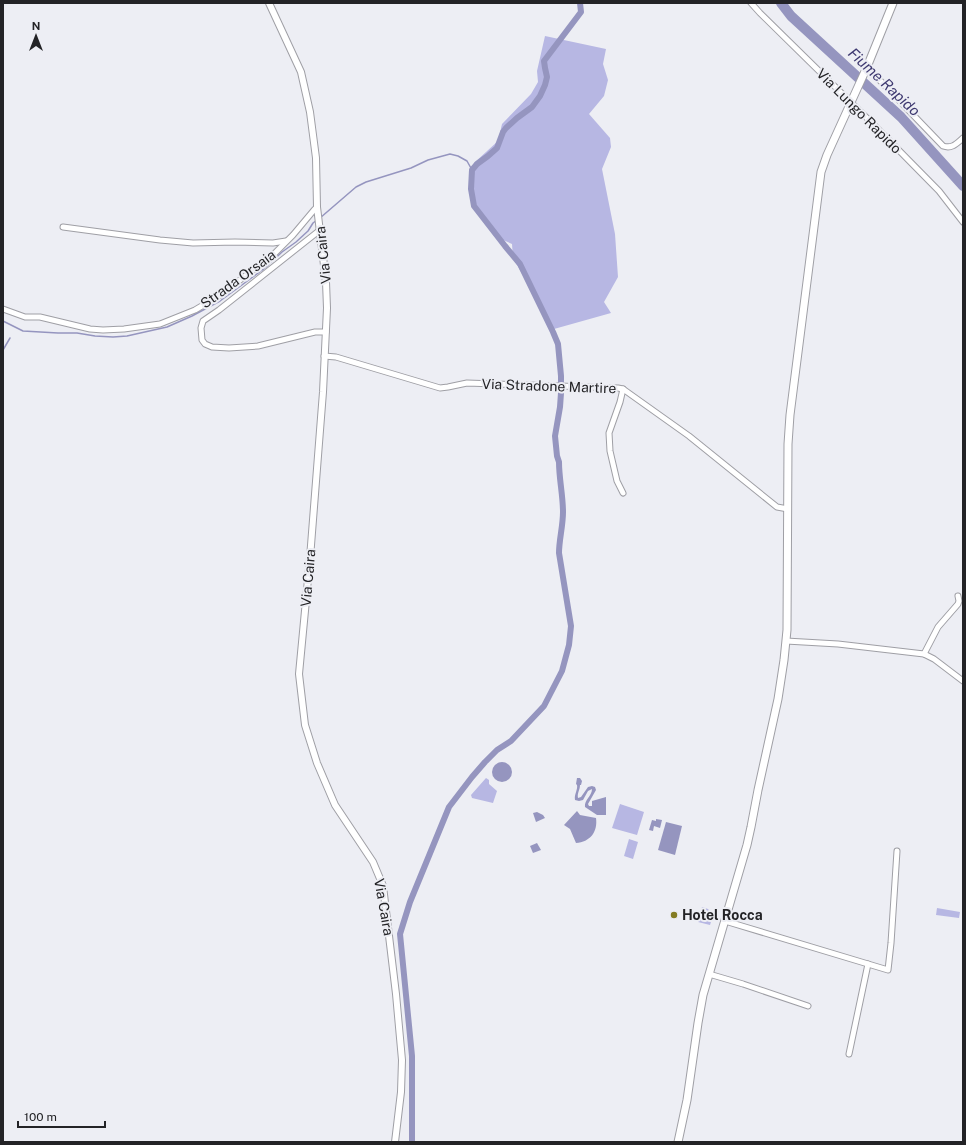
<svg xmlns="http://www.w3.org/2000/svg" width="966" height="1145" font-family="'Public Sans',sans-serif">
  <rect width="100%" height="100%" fill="#edeef4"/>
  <g fill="#b7b7e3">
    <polygon points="545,36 606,49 603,64 608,80 604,96 589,114 610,138 611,147 602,169 615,234 618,277 604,302 611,313 554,329 513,258 512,244 494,236 473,199 474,163 498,141 502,124 531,94 538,82 537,71"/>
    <polygon points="486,778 489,780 489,784 497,791 493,803 472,798 471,795"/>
    <polygon points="620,804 644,812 637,835 612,828"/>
    <polygon points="629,839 638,842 633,859 624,856"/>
    <polygon points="702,907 708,909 713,915 710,925 698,922"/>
    <polygon points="937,908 960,912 959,918 936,915"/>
  </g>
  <g fill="#9595bf">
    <circle cx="502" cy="772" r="10"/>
    <path d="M577 778H580L582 781 581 785H580C580 790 577 793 578 798L581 797 588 787 592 786 595 787 596 790 588 804 589 806H592V801L606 797V815H597L585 807C584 800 592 796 592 789L588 791 583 800 579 801 575 800C574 794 578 790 577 785L576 784Z"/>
    <path d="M577 811 580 815 596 818C598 832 590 842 576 843L570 829 564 825Z"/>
    <polygon points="537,812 543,815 545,818 536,822 533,813"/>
    <polygon points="656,819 662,820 660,828 654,826 653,831 649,830 652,820 656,821"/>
    <polygon points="666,822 682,826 675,855 658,850"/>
    <polygon points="537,843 541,850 533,853 530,846"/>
  </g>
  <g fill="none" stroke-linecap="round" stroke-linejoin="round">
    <g stroke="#9595bf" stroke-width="1.5">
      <polyline points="320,218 356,187 366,182 411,168 428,160 450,154 458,156 467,161 472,170"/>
      <polyline points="3,321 23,331 58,333 77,333 95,336 113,337 127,336 167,327 192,316 220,301 265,268 282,252 296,242 308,231 313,223 317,220"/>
      <polyline points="3,350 10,338"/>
    </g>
    <path stroke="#9595bf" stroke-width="6" d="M412 1142V1056L400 934 410 902 449 807 472 777 485 762 497 750 511 741 544 706 562 671 569 645 571 626 559 553C559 540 563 526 563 512 563 495 559 479 559 462L557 456 555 436 560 407 561 393V376L558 344 553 332 520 264 505 246 474 206 471 189 472 170 477 164 488 156 497 148 503 132 506 128 517 118 532 107 540 96 545 85 547 77 545 68 544 61 581 12 580 3"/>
    <polyline stroke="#9595bf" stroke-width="10" points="781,3 791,16 901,117 963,186"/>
    <defs>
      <g id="minor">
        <polyline points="751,3 760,13 873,124 939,191 963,222"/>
        <path d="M867 67 943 146C952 149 956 144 963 138"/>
        <polyline points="63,227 160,240 193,243 235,242 273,243 286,241"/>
        <polyline points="320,230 219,310 203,321 201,328 202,340 205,344 212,347 229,348 258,346 315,332 326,332"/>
        <polyline points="3,309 25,317 40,317 90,329 103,330 124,329 160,324 195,310 222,294 275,253 293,235 314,210 317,207"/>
        <polyline points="324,356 336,357 440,388 448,387 467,383 618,388 623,389 689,436 777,507 788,509"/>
        <polyline points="623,493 617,481 610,451 609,433 620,402 623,389"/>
        <polyline points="786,641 838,644 924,654 934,659 963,681"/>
        <polyline points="924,654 938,627 958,604 959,601 958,596"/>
        <polyline points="725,921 888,970 891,943 897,851"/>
        <polyline points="709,974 743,984 808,1006"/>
        <polyline points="849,1054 868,964"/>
      </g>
      <polyline id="tertiary" points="269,3 301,72 310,112 316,158 317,207 326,282 327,308 323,392 310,558 299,674 305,725 317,763 335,805 373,862 381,881 383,886 396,994 402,1060 401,1092 395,1142"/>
      <polyline id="secondary" points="678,1142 687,1100 698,1023 703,995 747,845 751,827 758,790 778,699 784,660 787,630 788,444 790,415 821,172 827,155 867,67 893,3"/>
    </defs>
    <use href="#minor" stroke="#9f9fa5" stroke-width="7"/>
    <use href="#tertiary" stroke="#9f9fa5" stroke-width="8"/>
    <use href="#secondary" stroke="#9f9fa5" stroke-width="9"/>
    <use href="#minor" stroke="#fff" stroke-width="5"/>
    <use href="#tertiary" stroke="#fff" stroke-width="6"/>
    <use href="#secondary" stroke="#fff" stroke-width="7"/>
  </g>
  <circle fill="#847c23" stroke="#edeef4" stroke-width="1.5" cx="674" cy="915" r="4"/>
  <g text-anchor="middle" stroke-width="4" stroke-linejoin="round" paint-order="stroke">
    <g font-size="14" fill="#232326" stroke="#edeef4">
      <text transform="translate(859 111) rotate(45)" y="5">Via Lungo Rapido</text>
      <text transform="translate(323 255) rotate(-96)" y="5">Via Caira</text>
      <text transform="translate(238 279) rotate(-36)" y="5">Strada Orsaia</text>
      <text transform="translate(549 386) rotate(2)" y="5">Via Stradone Martire</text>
      <text transform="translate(308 578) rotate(-85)" y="5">Via Caira</text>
      <text transform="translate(384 907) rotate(80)" y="5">Via Caira</text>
    </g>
    <g font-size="14" font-weight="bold" fill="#232326" stroke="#edeef4" text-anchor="start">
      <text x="682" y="920">Hotel Rocca</text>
    </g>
    <g font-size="15" font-style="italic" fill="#3e3970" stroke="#edeef4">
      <text transform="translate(884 82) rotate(43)" y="5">Fiume Rapido</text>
    </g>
  </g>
  <rect width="966" height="1145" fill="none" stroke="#232326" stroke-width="8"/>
  <g transform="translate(36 36)" stroke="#edeef4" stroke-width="3" paint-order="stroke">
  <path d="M0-3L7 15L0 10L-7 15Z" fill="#232326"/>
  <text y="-6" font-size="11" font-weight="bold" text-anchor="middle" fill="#232326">N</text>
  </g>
  <path d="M18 1121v6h87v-6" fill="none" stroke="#232326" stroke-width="2"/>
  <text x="24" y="1121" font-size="12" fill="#232326" stroke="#edeef4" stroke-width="3" paint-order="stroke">100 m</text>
</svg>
